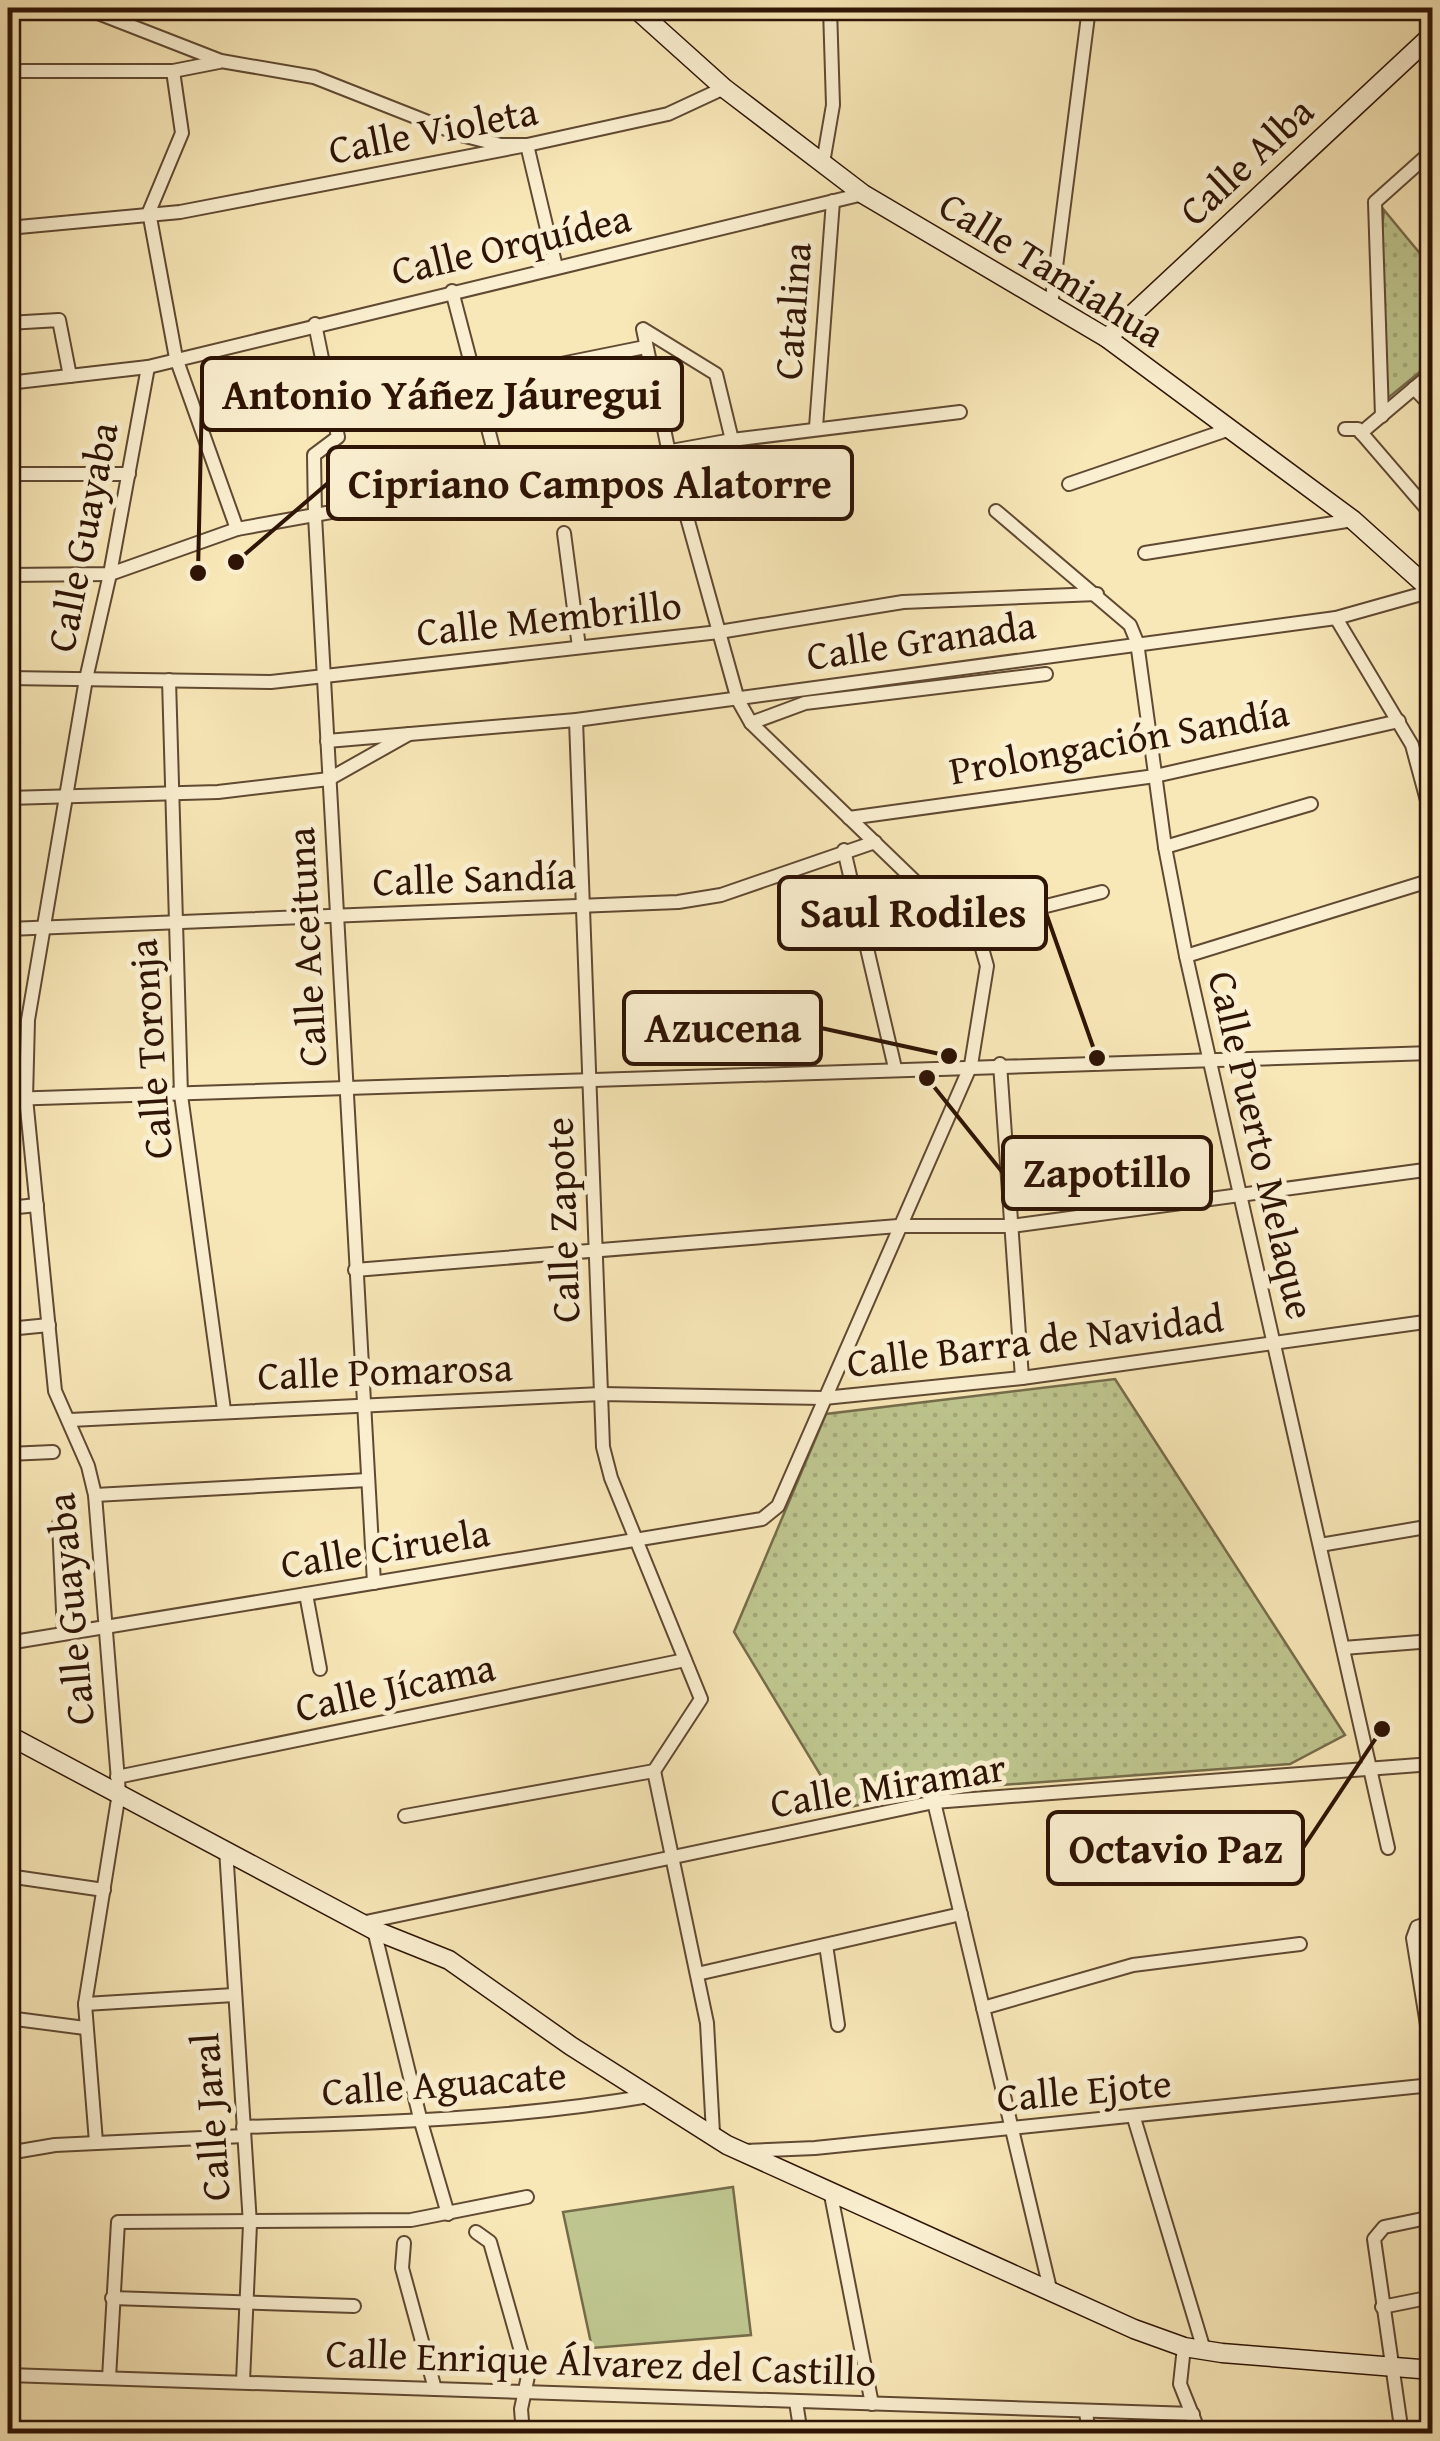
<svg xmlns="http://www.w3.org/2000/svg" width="1440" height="2441" font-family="'Gentium Book Plus',serif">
  <defs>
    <pattern id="grass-dots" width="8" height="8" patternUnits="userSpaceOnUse" patternTransform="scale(2.5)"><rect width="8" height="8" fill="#bec58e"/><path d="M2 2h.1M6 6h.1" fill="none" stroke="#a4a879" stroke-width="1.8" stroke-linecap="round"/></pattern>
  </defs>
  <rect width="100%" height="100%" fill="#f8e7b7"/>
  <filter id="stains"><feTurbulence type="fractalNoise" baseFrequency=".002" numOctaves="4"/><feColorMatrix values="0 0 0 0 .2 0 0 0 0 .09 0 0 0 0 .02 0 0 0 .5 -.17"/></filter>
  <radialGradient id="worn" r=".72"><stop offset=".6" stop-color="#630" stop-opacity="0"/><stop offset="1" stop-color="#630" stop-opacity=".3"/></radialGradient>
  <g fill="url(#grass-dots)" stroke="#766c4a" stroke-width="2.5">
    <polygon points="1384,210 1432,268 1432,362 1388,398 1380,244"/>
    <polygon points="1115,1379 1345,1735 1290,1764 920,1791 841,1809 734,1632 826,1414"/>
  </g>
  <polygon fill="#bec58e" stroke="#766c4a" stroke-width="2.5" points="733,2187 751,2335 592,2348 563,2212"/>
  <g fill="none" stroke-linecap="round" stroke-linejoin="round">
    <defs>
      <g id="street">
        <polyline points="85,8 221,61 314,77 461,135 501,145 527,145 556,267"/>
        <polyline points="8,71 173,71 219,62"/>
        <polyline points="173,71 182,133 149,212 176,358 237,529"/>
        <polyline points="823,163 833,105 830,8"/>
        <polyline points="8,228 180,212 527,145 668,114 724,88"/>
        <polyline points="452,291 502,482"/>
        <polyline points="1051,306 1089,8"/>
        <polyline points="8,323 59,320 70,376"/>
        <polyline points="315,324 338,437 314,455 315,516 374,1583"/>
        <polyline points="561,364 645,347"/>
        <polyline points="8,383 148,367 863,194"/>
        <polyline points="1414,388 1432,407"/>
        <polyline points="335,410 476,381"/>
        <polyline points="1382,416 1375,202 1432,151"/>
        <polyline points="816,427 833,201"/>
        <polyline points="1345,429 1358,429 1432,515"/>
        <polyline points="1361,433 1432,373"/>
        <polyline points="8,474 129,474"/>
        <polyline points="1069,484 1230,429"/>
        <polyline points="996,511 1130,625 1137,642 1165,847 1186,956 1388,1848"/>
        <polyline points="564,533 579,647"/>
        <polyline points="1145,553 1353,520"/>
        <polyline points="8,575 110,574 237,529 732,440 960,412"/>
        <polyline points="1336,618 1412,745 1432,819"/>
        <polyline points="8,678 271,682 719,632 903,602 1097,594"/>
        <polyline points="169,680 181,1095 224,1410"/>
        <polyline points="751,723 805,703 1046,674"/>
        <polyline points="327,741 576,720 1336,618 1432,591"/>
        <polyline points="8,798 218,792 329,779 409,734"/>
        <polyline points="849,818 1155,776 1399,721"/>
        <polyline points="1165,847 1311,804"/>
        <polyline points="844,850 895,1068"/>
        <polyline points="962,927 1102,892"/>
        <polyline points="8,929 678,902 721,895 875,842"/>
        <polyline points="1186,956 1432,880"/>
        <polyline points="1000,1064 1022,1378"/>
        <polyline points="8,1099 1432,1053"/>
        <polyline points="8,1208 37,1205"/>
        <polyline points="355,1270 898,1226 1011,1226 1432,1169"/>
        <polyline points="8,1329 49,1325"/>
        <polyline points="70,1420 601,1394 824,1398 1022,1378 1432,1321"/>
        <polyline points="8,1454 53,1452"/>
        <polyline points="95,1495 368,1480"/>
        <polyline points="59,1524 64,1633"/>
        <polyline points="1320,1545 1432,1526"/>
        <polyline points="306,1594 320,1669"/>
        <polyline points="8,1643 762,1519 778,1506 971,1065 987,966 981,945 751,723 738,700 669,453 643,329 716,374 732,440"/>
        <polyline points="1343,1648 1432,1641"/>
        <polyline points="654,1771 707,2023 713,2133"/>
        <polyline points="117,1777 685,1660"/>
        <polyline points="934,1802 1051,2293"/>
        <polyline points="405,1816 654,1771 701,1699 611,1478 603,1447 576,720"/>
        <polyline points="226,1849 250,2224 243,2381"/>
        <polyline points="8,1876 104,1890"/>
        <polyline points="1432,1922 1417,1927 1413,1938 1432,2056"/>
        <polyline points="361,1923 934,1802 1432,1764"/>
        <polyline points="374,1930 421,2122 448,2214"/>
        <polyline points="826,1945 838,2025"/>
        <polyline points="697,1974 961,1914"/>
        <polyline points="85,2004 234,1995"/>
        <polyline points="983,2008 1133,1965 1300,1944"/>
        <polyline points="8,2018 85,2028"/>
        <polyline points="1134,2118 1204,2350"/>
        <path d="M243 2127C380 2123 514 2119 649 2096"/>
        <polyline points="96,2142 85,2004 119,1793 95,1495 88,1466 55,1391 26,1098 28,1020 86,679 110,574 148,367"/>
        <polyline points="744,2151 815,2148 1432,2085"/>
        <polyline points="8,2153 55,2145 244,2136"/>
        <polyline points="831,2195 872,2404"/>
        <polyline points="476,2232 490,2242 528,2376 521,2409 523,2434"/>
        <polyline points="404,2243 402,2268 435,2389"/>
        <polyline points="112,2298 354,2306"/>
        <polyline points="1382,2307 1432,2297"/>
        <polyline points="1184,2347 1180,2384 1200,2434"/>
        <polyline points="8,2375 1193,2414"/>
        <polyline points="109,2378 118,2222 411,2220 527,2197"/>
        <polyline points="796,2402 801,2434"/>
        <polyline points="1086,2412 1089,2434"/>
        <polyline points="479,2434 523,2428"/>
        <polyline points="1402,2434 1374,2239 1384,2227 1432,2217"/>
      </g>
      <g id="secondary">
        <polyline points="635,8 724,88 863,194 1107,338 1353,520 1432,591"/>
        <polyline points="1107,338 1432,35"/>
        <polyline points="8,1735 374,1930 449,1960 571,2046 727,2145 1134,2329 1184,2347 1222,2353 1432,2370"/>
      </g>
    </defs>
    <use href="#street" stroke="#604932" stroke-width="16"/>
    <use href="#secondary" stroke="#2e1405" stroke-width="21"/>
    <use href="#street" stroke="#faefd0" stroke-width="12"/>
    <use href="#secondary" stroke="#faefd0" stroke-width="18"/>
  </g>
  <g text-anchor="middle" stroke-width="10" stroke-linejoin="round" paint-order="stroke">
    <g font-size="40" fill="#2e1405" stroke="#faefd0">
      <text transform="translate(433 130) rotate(-11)" y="14">Calle Violeta</text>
      <text transform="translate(1246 161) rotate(-43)" y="14">Calle Alba</text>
      <text transform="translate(511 244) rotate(-13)" y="14">Calle Orquídea</text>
      <text transform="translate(1052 269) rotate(32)" y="14">Calle Tamiahua</text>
      <text transform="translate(792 311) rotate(-86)" y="14">Catalina</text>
      <text transform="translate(82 537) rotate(-79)" y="14">Calle Guayaba</text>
      <text transform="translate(549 618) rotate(-6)" y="14">Calle Membrillo</text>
      <text transform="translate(921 640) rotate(-8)" y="14">Calle Granada</text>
      <text transform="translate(1119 741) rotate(-10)" y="14">Prolongación Sandía</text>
      <text transform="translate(474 878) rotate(-2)" y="14">Calle Sandía</text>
      <text transform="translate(306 947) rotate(-93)" y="14">Calle Aceituna</text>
      <text transform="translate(150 1049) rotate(-94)" y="14">Calle Toronja</text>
      <text transform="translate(1262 1145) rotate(77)" y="14">Calle Puerto Melaque</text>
      <text transform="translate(562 1220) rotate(-92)" y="14">Calle Zapote</text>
      <text transform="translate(1035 1340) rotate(-7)" y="14">Calle Barra de Navidad</text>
      <text transform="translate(385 1371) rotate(-2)" y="14">Calle Pomarosa</text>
      <text transform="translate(385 1548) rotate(-9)" y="14">Calle Ciruela</text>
      <text transform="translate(70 1609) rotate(-95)" y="14">Calle Guayaba</text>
      <text transform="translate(395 1687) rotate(-12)" y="14">Calle Jícama</text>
      <text transform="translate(888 1785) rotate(-9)" y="14">Calle Miramar</text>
      <text transform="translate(444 2083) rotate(-4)" y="14">Calle Aguacate</text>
      <text transform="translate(1084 2090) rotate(-5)" y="14">Calle Ejote</text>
      <text transform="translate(210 2117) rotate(-94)" y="14">Calle Jaral</text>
      <text transform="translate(601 2362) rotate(2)" y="14">Calle Enrique Álvarez del Castillo</text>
    </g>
  </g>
  <path fill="none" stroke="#2e1405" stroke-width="4" d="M198 573L202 394M236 562L328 483M1097 1058L1046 913M949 1056L821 1028M927 1078L1003 1173M1382 1729L1303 1848"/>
  <g fill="#2e1405" stroke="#faefd0" stroke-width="4">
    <circle cx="198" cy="573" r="10"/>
    <circle cx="236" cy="562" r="10"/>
    <circle cx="1097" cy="1058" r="10"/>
    <circle cx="949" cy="1056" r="10"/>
    <circle cx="927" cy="1078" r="10"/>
    <circle cx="1382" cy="1729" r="10"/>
  </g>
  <g fill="#faefd0" stroke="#2e1405" stroke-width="4">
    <rect x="202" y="358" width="480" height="72" rx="10"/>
    <rect x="328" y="447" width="524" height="72" rx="10"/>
    <rect x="779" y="877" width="267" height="72" rx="10"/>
    <rect x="624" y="992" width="197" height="72" rx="10"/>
    <rect x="1003" y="1137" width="208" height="72" rx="10"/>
    <rect x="1048" y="1812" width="255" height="72" rx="10"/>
  </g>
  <g font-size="42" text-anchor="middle" font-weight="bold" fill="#2e1405">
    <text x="442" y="409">Antonio Yáñez Jáuregui</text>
    <text x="590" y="498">Cipriano Campos Alatorre</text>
    <text x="913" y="927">Saul Rodiles</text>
    <text x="723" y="1042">Azucena</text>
    <text x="1107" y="1187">Zapotillo</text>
    <text x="1176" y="1863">Octavio Paz</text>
  </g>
  <rect width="1440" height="2441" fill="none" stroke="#f8e7b7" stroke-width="40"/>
  <rect x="10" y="10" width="1420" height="2421" fill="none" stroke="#2e1405" stroke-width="5"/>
  <rect x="20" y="20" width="1400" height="2401" fill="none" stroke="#2e1405" stroke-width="2.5"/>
  <rect width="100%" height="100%" filter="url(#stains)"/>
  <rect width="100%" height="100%" fill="url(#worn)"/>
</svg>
